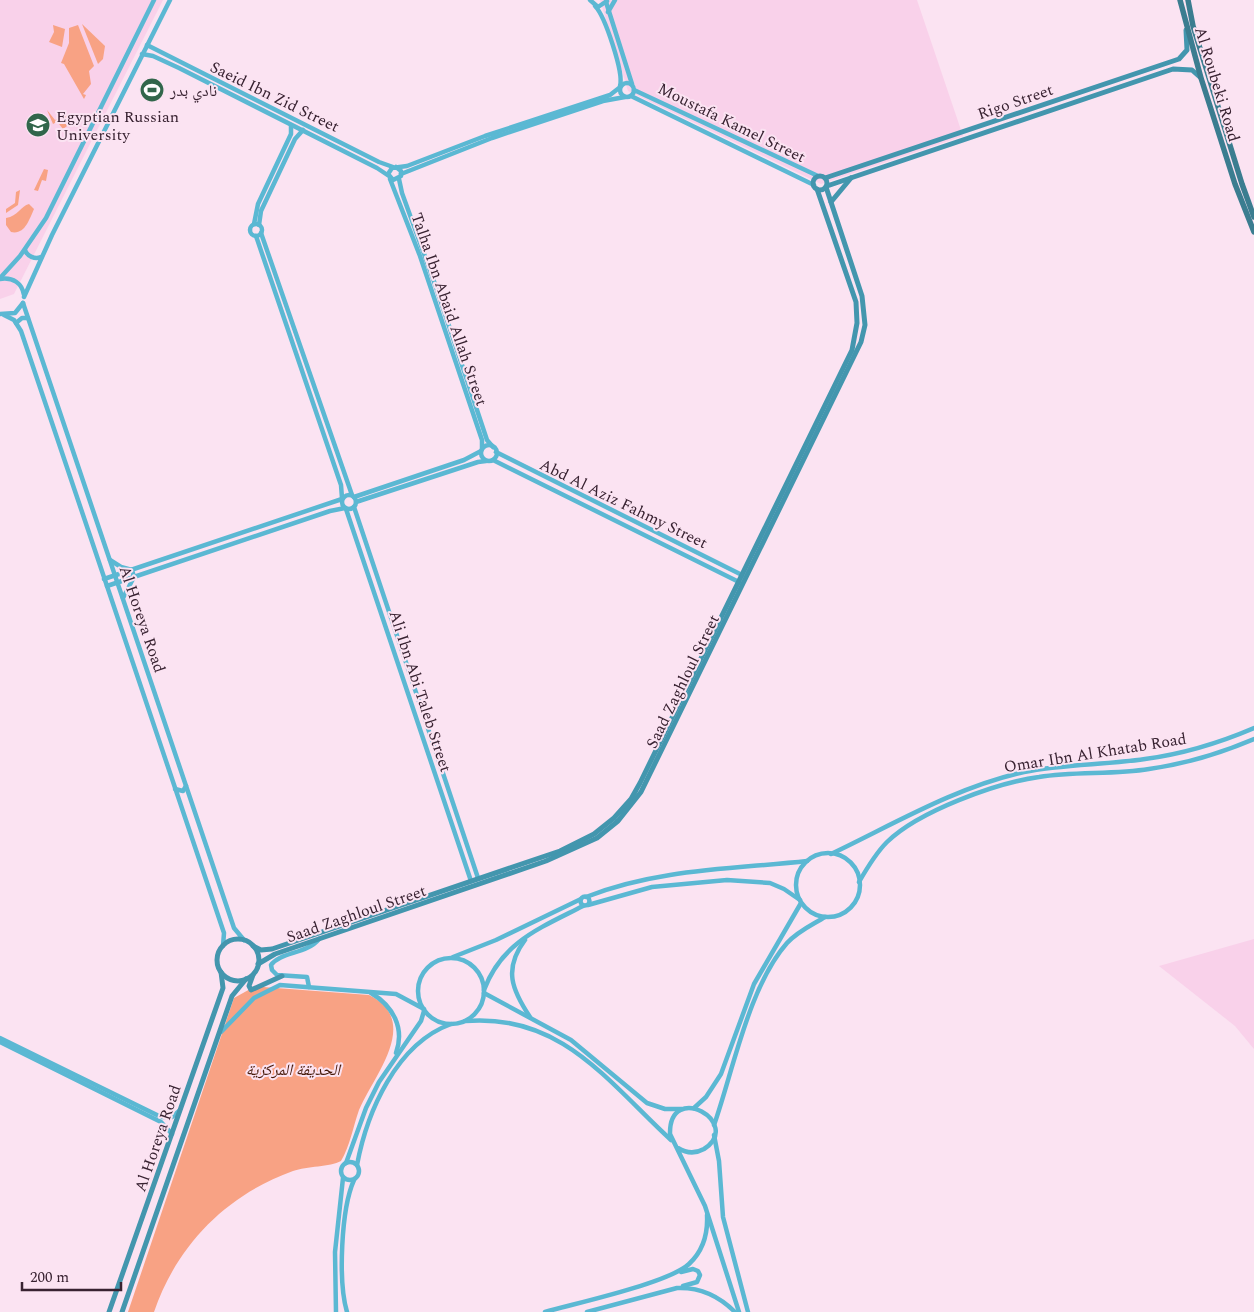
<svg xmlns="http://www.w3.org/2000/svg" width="1254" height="1312" font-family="Spectral,'Noto Naskh Arabic',serif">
  <rect width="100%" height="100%" fill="#fbe3f2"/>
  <g fill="#f9d1ea">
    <polygon points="0,0 163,0 14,294 0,299"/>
    <polygon points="600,0 917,0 963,136 821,184 628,91"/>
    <polygon points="1254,939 1254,1049 1235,1026 1159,966"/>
  </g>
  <g fill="#f8a284">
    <polygon points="82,24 105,46 103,59 98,64"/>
    <polygon points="53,25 65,29 62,47 49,42 54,32"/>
    <polygon points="78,25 94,66 89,71 91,84 83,94 86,95 84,99 64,64 61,63 69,43 69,28"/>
    <polygon points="47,110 55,120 67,115 66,119 69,124 64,119 67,126 63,129 59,124 62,119 53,124"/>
    <polygon points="44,169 48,170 46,181 42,180 38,191 34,190"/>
    <polygon points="20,190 18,205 6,213 6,209 15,203 16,192"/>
    <path d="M29 204 34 209C29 220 25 235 11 232L6 225V218C18 216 21 206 29 204Z"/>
    <path d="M263 987 369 995C422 1021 374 1075 359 1110 353 1127 350 1146 341 1161 330 1167 307 1166 293 1171 226 1195 177 1245 154 1312H128L234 998 252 988Z"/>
  </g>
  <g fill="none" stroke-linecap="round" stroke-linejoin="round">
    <g stroke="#5bb8d3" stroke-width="4.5">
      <polyline points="590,0 598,7 607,1"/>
      <polyline points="606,2 632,84"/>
      <path d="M595 6C605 16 624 73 620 86"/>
      <polyline points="608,12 615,0"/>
      <polyline points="147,45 379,162 393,167"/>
      <polyline points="142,54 153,56 179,68 377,168 389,176"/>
      <circle cx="627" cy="90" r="7"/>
      <polyline points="634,90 818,176"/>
      <polyline points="631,96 814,185"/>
      <polyline points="396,167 401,171 401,176 393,180 388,174 392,168 407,166 485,136 610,95 619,88"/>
      <polyline points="401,174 492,138 603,101 625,97"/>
      <polyline points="390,179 420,256 482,440 482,449"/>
      <polyline points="399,179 402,193 436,287 487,440 493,447"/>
      <circle cx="256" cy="230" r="6"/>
      <polyline points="254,224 258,204 291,134 291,125"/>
      <polyline points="259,225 261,211 295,139 303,130"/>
      <polyline points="261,233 352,495"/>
      <polyline points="256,236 341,485 342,498"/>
      <path d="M25 250C27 256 35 260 41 257"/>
      <polyline points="0,278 20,256 46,218 154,0"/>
      <path d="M0 279C13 277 22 283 24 295"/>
      <polyline points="24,297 52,235 170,0"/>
      <polyline points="23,303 234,928 244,940"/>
      <polyline points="0,314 15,313 23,303"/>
      <polyline points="4,315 14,320 21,331 224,933 223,946"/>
      <polyline points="16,323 22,318 28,318"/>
      <circle cx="489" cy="453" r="8"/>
      <polyline points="496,452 742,575"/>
      <polyline points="493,460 739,582"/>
      <circle cx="349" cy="502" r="7"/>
      <polyline points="354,497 464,460 481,451"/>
      <polyline points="356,502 478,462 486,461"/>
      <polyline points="354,507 478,878"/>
      <polyline points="346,509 471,881"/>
      <polyline points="110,560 121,567 132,570 134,577 123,598"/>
      <polyline points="104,579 342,499"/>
      <polyline points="107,586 330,511 345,508"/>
      <polyline points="175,789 183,791 186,786"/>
      <circle cx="828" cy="885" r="32"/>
      <path d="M831 854C894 824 956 787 1024 772 1063 764 1105 765 1145 759 1182 754 1219 743 1254 728"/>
      <path d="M859 882C867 868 876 853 887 842 919 811 996 783 1039 777 1075 771 1113 775 1149 769 1185 764 1221 753 1254 739"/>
      <circle cx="585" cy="901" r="4.5"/>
      <path d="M586 897C656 869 733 869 807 861"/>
      <polyline points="588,905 652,887 727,880 770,883 784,889 800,900"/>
      <path d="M525 940C503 969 512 990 530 1017"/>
      <polyline points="453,957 496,940 581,899"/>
      <circle cx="451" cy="991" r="33"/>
      <path d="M309 987 307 977 277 975 272 970 271 965C280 952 307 954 319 939"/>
      <path d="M484 990C502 942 540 928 583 906"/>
      <path d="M371 993C393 1006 405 1028 396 1053"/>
      <polyline points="484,993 571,1040 647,1103 665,1109 682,1109"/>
      <path d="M465 1021C561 1013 607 1081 671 1140"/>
      <polyline points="221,1032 254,998 280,985 396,994 424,1009"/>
      <polyline points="0,1038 161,1117 172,1117 179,1111"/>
      <polyline points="0,1042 161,1122 172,1134"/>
      <polyline points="694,1108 706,1097 721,1074 754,984 801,903"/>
      <path d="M714 1125C733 1071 749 986 787 943 798 931 812 925 825 917"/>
      <polyline points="714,1135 719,1161 723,1217 748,1312"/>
      <path d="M678 1148C686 1153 695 1154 704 1149 744 1123 669 1080 670 1134L705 1206 739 1312"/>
      <circle cx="350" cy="1171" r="9"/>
      <polyline points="346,1163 366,1108 379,1082 421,1021 424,1011"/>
      <path d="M357 1165C367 1112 396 1044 451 1024"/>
      <polyline points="681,1272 693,1269 698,1271 700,1275 697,1282 683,1286"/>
      <polyline points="336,1312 335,1252 343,1178"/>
      <path d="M347 1312C338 1282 341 1209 354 1180"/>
      <path d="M545 1312C576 1303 669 1283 689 1264 703 1251 708 1234 707 1215"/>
      <path d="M587 1312 677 1288C700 1287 719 1296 735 1312"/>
    </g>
    <g stroke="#4396ae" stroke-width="5">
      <circle cx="820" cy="183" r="7"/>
      <polyline points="825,178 1179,59 1187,50 1186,30"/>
      <polyline points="827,186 1173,69 1192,70 1201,78"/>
      <polyline points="831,202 851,178"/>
      <circle cx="238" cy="960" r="21"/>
      <polyline points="253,946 261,950 272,949 560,851 594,834 614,818 631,799 640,783 852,350 857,323 856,302 817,189"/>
      <polyline points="258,964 275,954 546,861 597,838 618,821 641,792 861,342 865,325 862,296 826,187"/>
      <polyline points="253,975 249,986 251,990 282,976"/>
      <polyline points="109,1312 223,988 221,972"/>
      <polyline points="122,1312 232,996 246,979"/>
    </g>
    <g stroke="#3b7d90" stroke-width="5.5">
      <polyline points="1180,0 1201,78 1235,184 1254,232"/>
      <polyline points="1188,0 1193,26 1242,184 1254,217"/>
    </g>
  </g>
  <defs>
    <symbol id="stadium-disc" viewBox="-11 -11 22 22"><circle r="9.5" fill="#31664b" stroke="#fbe3f2"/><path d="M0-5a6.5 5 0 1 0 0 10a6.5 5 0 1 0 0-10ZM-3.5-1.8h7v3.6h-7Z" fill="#fff"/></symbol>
    <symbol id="university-disc" viewBox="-11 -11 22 22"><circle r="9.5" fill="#31664b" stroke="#fbe3f2"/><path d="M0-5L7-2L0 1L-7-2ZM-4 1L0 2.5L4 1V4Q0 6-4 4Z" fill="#fff"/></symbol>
  </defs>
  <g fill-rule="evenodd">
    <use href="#stadium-disc" x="138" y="76" width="28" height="28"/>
    <use href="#university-disc" x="24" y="111" width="28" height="28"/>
  </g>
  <g text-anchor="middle" stroke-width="4" stroke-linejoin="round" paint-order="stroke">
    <g font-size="16" fill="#382231" stroke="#fbe3f2">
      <text transform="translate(1218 84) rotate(73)" y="6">Al Roubeki Road</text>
      <text transform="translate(275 96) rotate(26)" y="6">Saeid Ibn Zid Street</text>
      <text transform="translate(1015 101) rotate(-19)" y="6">Rigo Street</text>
      <text transform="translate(732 122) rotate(26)" y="6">Moustafa Kamel Street</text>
      <text transform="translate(450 309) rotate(71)" y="6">Talha Ibn Abaid Allah Street</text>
      <text transform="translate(624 503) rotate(26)" y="6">Abd Al Aziz Fahmy Street</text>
      <text transform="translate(143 619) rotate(71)" y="6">Al Horeya Road</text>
      <text transform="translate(682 681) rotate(-64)" y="6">Saad Zaghloul Street</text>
      <text transform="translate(421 691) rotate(72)" y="6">Ali Ibn Abi Taleb Street</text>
      <text transform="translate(1095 752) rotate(-9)" y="6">Omar Ibn Al Khatab Road</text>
      <text transform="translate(356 913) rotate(-19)" y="6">Saad Zaghloul Street</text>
      <text transform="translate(157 1138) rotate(-71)" y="6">Al Horeya Road</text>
    </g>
    <g font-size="16" fill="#382231" stroke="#fbe3f2" text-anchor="start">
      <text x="170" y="96">نادي بدر</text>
      <text x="56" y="122">Egyptian Russian<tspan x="56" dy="18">University</tspan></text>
    </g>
    <g font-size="16" font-style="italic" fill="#471a0a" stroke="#fbe3f2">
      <text x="293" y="1075">الحديقة المركزية</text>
    </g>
  </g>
  <path d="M22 1282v8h99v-8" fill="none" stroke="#382231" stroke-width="2.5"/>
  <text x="30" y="1282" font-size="15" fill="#382231" stroke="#fbe3f2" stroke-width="4" paint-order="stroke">200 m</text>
</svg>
